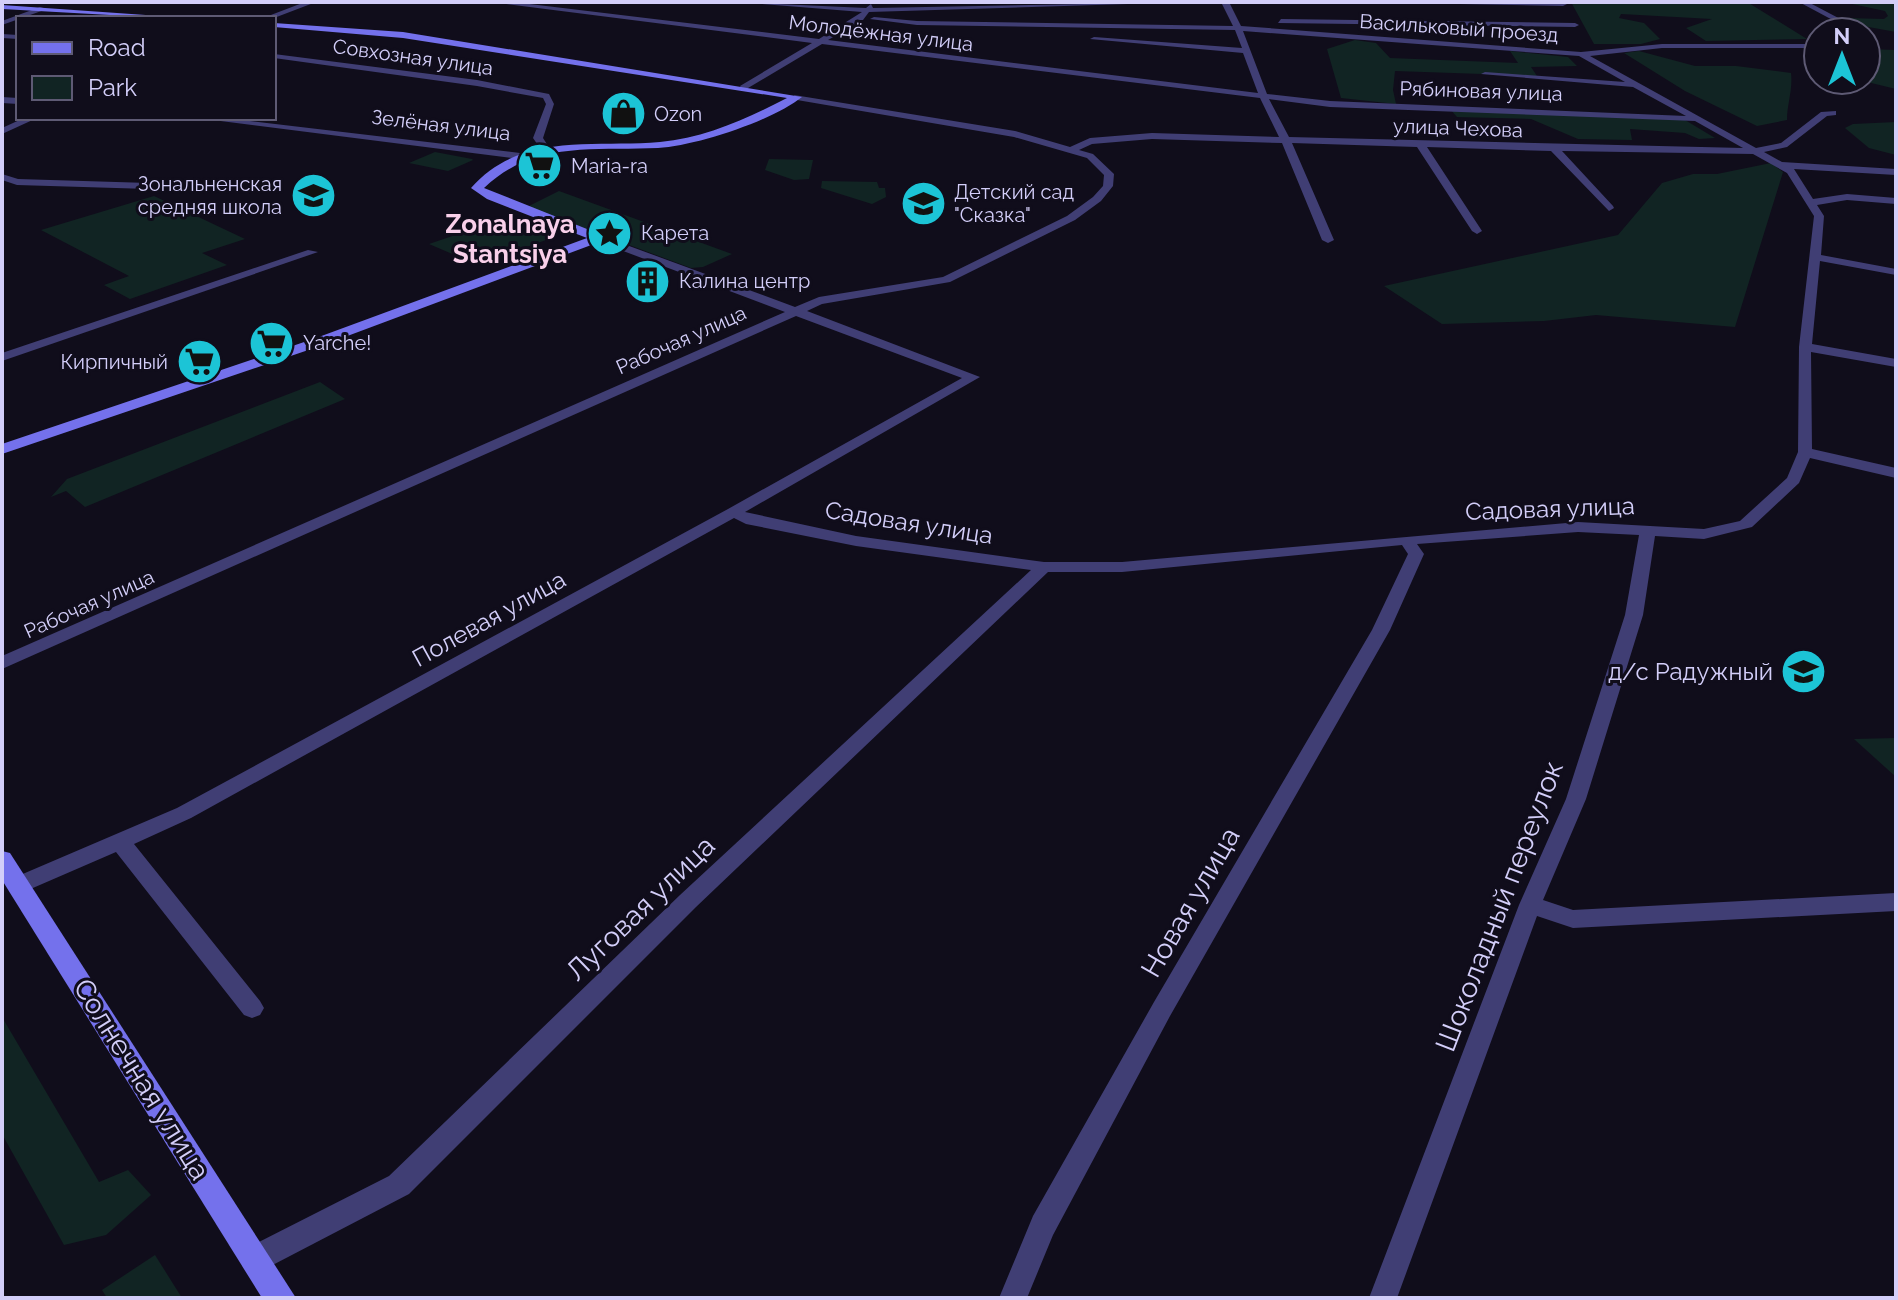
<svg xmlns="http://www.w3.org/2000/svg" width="1898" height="1300" font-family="Raleway,sans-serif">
  <rect width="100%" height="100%" fill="#100d1b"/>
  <g fill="#112423">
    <polygon points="1571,2 1747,2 1807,39 1706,41 1686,28 1712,19 1621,14 1619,18 1644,23 1660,39 1641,44 1594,44"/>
    <polygon points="1843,2 1896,2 1896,32 1863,26 1846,18 1884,19 1888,16 1885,11"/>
    <polygon points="1355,40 1376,43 1390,58 1518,63 1510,51 1568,57 1577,66 1531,67 1537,76 1395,71 1393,90 1396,104 1341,98 1327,49"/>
    <polygon points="1866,49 1896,50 1896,89 1859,80 1866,80"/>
    <path d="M1639 51 1695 66H1736L1791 73C1793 90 1787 104 1787 120L1757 126 1685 91 1624 53Z"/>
    <polygon points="1450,109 1685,120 1715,138 1699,139 1685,133 1630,129 1632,140 1578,139 1531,119 1457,117"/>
    <polygon points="1896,122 1896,155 1869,148 1845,128 1853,124"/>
    <polygon points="435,152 472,159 473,160 448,171 409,163"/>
    <polygon points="769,159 813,160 809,179 794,180 765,170"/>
    <polygon points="1771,163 1783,172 1735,327 1596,315 1544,321 1442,324 1384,286 1618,235 1662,183 1693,174 1717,174"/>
    <polygon points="822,181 877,182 879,188 885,188 886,197 872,204 821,188"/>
    <polygon points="559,191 732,254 703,267 691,268 527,207"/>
    <polygon points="154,196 245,239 202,253 227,265 130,299 104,285 129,276 41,230"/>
    <polygon points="505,218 554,237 478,265 429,244"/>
    <polygon points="320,382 345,399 85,507 66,491 51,497 67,479"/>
    <polygon points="1896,738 1896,777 1854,739"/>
    <polygon points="2,1017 99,1182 128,1170 151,1195 106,1235 64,1245 2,1134"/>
    <polygon points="155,1255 182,1298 107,1298 102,1290"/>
  </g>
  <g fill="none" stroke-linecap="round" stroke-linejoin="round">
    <g fill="#403e74" fill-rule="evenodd">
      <polygon points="305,2 316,2 274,18 263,18"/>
      <path d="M491 2H513L819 39 862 12 738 2 866 8 871 4 873 8 1192 2 869 12 863 20 828 40 1258 93 1243 53 1090 39 1094 37 1242 48 1235 30 917 25 870 19 874 17 917 21 1233 26 1221 2H1229L1241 26 1581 52 1662 44H1818V48H1662L1590 56 1756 148 1781 143 1821 112 1836 111V115L1827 116 1787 147 1764 152 1782 162 1896 169V175L1794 169 1813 199 1847 194 1896 198V204L1847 200 1817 205 1824 216 1821 255 1896 269V275L1820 261 1812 344 1896 359V367L1811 352 1812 449 1896 468V478L1810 458 1799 483 1752 527 1704 539 1655 536 1643 615 1586 799 1543 900 1573 910 1896 893V911L1573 928 1537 916 1397 1298H1369L1519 905 1566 799 1625 615 1639 535 1578 532 1417 544 1424 554 1390 630 1170 1016 1053 1235 1027 1298H999L1033 1216 1154 1002 1372 630 1408 554 1402 545 1122 572H1048L696 907 409 1194 265 1269 255 1273 245 1269 241 1259 245 1249 389 1176 680 895 1031 570 856 546 746 524 734 518 191 818 134 844 260 1001 264 1008 260 1015 252 1018 244 1015 116 852 19 894 11 891 8 885 11 879 177 808 728 509 962 378 796 316 2 669V656L785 312 594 240V236H602L795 307 819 297 943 277 1067 216 1093 197 1103 186 1104 175 1087 158 1014 137 797 100 794 95 1015 131 1070 147 1090 138 1152 133 1279 137 1260 98 822 44 743 91 740 86 812 43ZM1243 31 1579 56 1625 82 1485 72 1481 74 1633 87 1686 116 1330 101 1267 94ZM1269 99 1330 107 1695 121 1743 148 1289 137ZM1152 139 1282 143 1322 240 1328 243 1334 240 1292 143 1417 147 1472 231 1477 234 1482 231 1427 147 1551 151 1609 211 1614 208 1613 206 1562 151 1753 154 1787 173 1814 216 1799 347 1798 452 1787 478 1740 521 1704 529 1578 522 1122 562H1044L856 536 745 512 980 377 807 311 822 304 950 282 1075 220 1101 201 1113 186 1114 174 1093 154 1079 150 1092 144Z"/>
      <polygon points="1354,2 1564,2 1567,4 1563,6"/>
      <polygon points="1799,2 1808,2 1865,32 1855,32"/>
      <polygon points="40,7 47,9 2,25 2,21"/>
      <polygon points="1281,19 1575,23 1579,25 1575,27 1278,23"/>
      <polygon points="2,34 18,35 18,39 2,38"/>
      <polygon points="274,54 477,80 549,94 554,104 543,138 550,149 542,151 533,138 546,104 543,98 477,86 274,58"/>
      <polygon points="2,97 18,98 18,104 2,103"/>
      <polygon points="24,118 37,118 2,134 2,128"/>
      <polygon points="197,118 225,118 520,153 525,156 520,159"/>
      <polygon points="2,174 18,179 149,183 154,186 149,189 17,185 2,180"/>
      <polygon points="308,250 318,252 2,361 2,353"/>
    </g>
    <g fill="#7471ec" fill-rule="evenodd">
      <polygon points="2,5 160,16 164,18 2,9"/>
      <path d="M274 23 403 32 802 97C772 121 696 146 658 148 595 151 534 140 484 188L602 235V241L326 344 2 454V444L316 338 587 238 487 199 471 188C521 131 594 148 660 142 705 138 748 118 787 98L403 38 274 27Z"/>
      <polygon points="2,851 10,853 296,1298 262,1298 2,880"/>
    </g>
  </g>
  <defs>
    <symbol id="shop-disc" viewBox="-11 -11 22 22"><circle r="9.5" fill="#1cc4d6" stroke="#100d1b"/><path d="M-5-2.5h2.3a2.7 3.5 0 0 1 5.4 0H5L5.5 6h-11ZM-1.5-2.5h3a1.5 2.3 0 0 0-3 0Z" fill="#111"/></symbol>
    <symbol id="supermarket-disc" viewBox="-11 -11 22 22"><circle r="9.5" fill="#1cc4d6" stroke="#100d1b"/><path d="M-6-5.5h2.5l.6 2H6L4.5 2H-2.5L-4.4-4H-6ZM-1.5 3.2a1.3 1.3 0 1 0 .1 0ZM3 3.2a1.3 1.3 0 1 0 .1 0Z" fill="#111"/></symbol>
    <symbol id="school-disc" viewBox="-11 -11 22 22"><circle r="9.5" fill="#1cc4d6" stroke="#100d1b"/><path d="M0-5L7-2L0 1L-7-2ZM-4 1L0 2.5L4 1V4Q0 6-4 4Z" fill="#111"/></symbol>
    <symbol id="sight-disc" viewBox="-11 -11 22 22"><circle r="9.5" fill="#1cc4d6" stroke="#100d1b"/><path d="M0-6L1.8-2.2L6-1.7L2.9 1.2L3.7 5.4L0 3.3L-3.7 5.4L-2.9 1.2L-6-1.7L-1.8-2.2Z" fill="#111"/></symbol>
    <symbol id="building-disc" viewBox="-11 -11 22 22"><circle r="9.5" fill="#1cc4d6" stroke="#100d1b"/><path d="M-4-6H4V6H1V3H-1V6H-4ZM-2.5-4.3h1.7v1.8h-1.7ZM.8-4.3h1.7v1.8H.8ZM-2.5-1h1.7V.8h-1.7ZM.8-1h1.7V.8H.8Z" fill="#111"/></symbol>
  </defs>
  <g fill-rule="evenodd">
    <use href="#shop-disc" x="598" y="88" width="51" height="51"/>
    <use href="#supermarket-disc" x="514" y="140" width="51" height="51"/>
    <use href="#school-disc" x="288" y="170" width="51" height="51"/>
    <use href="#school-disc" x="898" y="178" width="51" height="51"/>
    <use href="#sight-disc" x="584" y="208" width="51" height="51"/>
    <use href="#building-disc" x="622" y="256" width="51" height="51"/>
    <use href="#supermarket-disc" x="246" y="318" width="51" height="51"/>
    <use href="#supermarket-disc" x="174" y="336" width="51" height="51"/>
    <use href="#school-disc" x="1778" y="646" width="51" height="51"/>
  </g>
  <g text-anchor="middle" stroke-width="6" stroke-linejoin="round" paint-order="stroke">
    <g font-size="20" fill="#d3cef9" stroke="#100d1b">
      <text transform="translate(1459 28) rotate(4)" y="7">Васильковый проезд</text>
      <text transform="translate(881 33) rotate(7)" y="7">Молодёжная улица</text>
      <text transform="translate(413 57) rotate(8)" y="7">Совхозная улица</text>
      <text transform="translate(1481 91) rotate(2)" y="7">Рябиновая улица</text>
      <text transform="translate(441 125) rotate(7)" y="7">Зелёная улица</text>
      <text transform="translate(1458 128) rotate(2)" y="7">улица Чехова</text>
      <text transform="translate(681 340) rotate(-24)" y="7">Рабочая улица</text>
      <text transform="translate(89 604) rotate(-24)" y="7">Рабочая улица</text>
    </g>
    <g font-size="20" fill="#d3cef9" stroke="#100d1b" text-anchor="start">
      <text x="654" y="121">Ozon</text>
      <text x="571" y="173">Maria-ra</text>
      <text x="282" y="191" text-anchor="end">Зональненская<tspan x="282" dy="23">средняя школа</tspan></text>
      <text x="954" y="199">Детский сад<tspan x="954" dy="23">"Сказка"</tspan></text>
      <text x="641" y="240">Карета</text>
      <text x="679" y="288">Калина центр</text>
      <text x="303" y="350">Yarche!</text>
      <text x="168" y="369" text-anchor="end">Кирпичный</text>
    </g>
    <g font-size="24" fill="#d3cef9" stroke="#100d1b">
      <text transform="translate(1550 509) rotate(-2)" y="8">Садовая улица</text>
      <text transform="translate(909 523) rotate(9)" y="8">Садовая улица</text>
      <text transform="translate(489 619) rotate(-29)" y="8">Полевая улица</text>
    </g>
    <g font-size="24" fill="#d3cef9" stroke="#100d1b" text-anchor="end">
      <text x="1773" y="680">д/с Радужный</text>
    </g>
    <g font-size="26" font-weight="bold" fill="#f9d0ea" stroke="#100d1b">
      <text x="510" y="233">Zonalnaya<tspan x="510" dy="30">Stantsiya</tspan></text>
    </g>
    <g font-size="28" fill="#d3cef9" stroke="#100d1b">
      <text transform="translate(1190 902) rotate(-60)" y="10">Новая улица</text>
      <text transform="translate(1499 906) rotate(-69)" y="10">Шоколадный переулок</text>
      <text transform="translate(640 908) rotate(-44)" y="10">Луговая улица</text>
      <text transform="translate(142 1079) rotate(58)" y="10">Солнечная улица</text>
    </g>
  </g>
  <rect width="1898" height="1300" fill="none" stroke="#d3cef9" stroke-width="8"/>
  <rect x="16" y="16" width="260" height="104" fill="#100d1b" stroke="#5e5a74" stroke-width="2"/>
  <rect x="32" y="42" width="40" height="12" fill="#7471ec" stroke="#5e5a74" stroke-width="2"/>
  <text x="88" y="56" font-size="24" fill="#d3cef9">Road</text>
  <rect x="32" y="76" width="40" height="24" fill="#112423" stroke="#5e5a74" stroke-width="2"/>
  <text x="88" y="96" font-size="24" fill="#d3cef9">Park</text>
  <g transform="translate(1842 56)"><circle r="38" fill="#100d1b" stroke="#5e5a74" stroke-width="2"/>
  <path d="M0-6L14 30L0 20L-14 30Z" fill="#1cc4d6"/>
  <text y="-12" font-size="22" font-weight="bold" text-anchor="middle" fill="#d3cef9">N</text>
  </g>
</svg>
